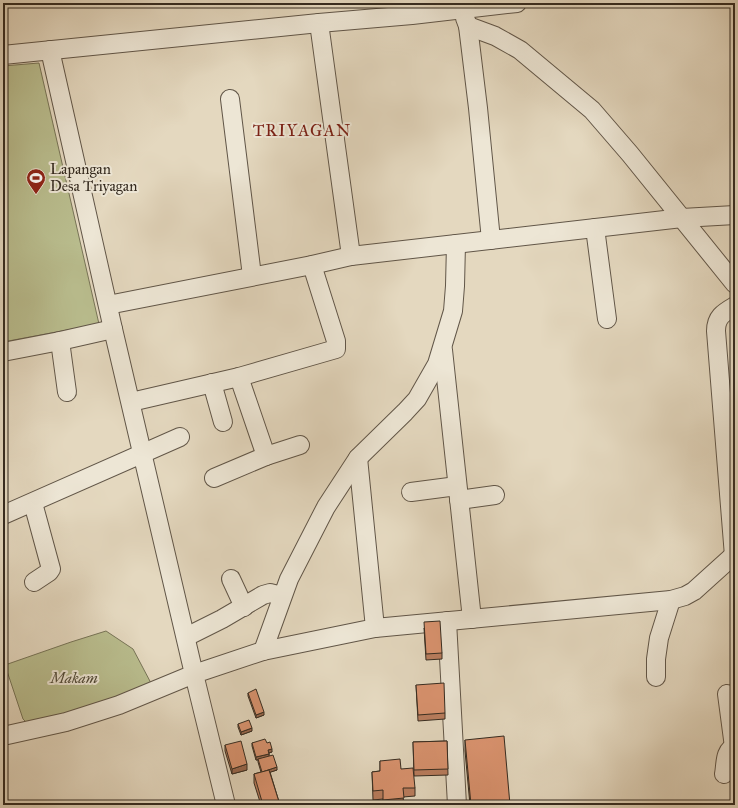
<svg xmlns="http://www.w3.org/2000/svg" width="738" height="808" font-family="'IM FELL Great Primer',serif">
  <rect width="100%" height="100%" fill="#e4d8bf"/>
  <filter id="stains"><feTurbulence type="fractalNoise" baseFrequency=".005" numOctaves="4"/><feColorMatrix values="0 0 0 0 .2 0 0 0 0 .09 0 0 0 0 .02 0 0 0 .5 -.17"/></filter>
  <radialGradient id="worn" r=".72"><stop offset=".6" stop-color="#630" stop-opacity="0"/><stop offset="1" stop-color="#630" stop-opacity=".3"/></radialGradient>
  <g fill="#b9bd8e" stroke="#777457">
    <polygon points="39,63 99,324 3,342 3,66"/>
    <polygon points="106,631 133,649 152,685 130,696 28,724 23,719 5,665 71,642"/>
  </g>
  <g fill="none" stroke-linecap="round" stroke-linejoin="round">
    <defs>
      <g id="minor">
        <polyline points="465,18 468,26 478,108 491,240"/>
        <polyline points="319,23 351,256"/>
        <polyline points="468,26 495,36 520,50 592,110 630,154 735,284"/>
        <polyline points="3,55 319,23 412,15 517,3"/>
        <polyline points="230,99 252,276"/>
        <polyline points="595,228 607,319"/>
        <polyline points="108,305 312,265 351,256 682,218 735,215"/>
        <polyline points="60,341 67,392"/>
        <polyline points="443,350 472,619"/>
        <polyline points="3,352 60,341 113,329"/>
        <polyline points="239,377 266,456"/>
        <polyline points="212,383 223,422"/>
        <polyline points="131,402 239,377 336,349 336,341 312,265"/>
        <polyline points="214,478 266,456 300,445"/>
        <polyline points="411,492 457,486"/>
        <polyline points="459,500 495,495"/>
        <polyline points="33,503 51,569 49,572 34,582"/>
        <polyline points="3,515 180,437"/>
        <path d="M734 556 716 331C716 317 723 313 735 306"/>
        <polyline points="231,579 244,607"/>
        <polyline points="447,621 457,805"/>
        <polyline points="375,628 671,600 685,596 694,591 735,554"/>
        <polyline points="186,637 222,619 263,595 270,593 282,596"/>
        <polyline points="263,651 289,579 326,507 358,458 405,412 417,399 437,364 453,311 455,286 456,244"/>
        <polyline points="656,677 656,659 659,638 671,600"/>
        <polyline points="727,694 734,747"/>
        <polyline points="3,736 66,722 119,705 194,674 113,329 50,50"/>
        <path d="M724 774C726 764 724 750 735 747"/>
        <polyline points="226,805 194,674 263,651 375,628 358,458"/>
      </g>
    </defs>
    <use href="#minor" stroke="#615648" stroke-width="20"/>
    <use href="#minor" stroke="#ede6d5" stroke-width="18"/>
  </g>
  <g fill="#bb7e5f" stroke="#352b20">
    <polygon points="424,628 442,653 442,659 426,660"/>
    <polygon points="416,685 445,713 445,719 418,721"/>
    <polygon points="248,693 264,715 256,718 248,696"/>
    <polygon points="238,724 252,731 241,735 238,727"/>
    <polygon points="465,740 510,805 470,805 465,751"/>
    <polygon points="447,741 448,775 414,776 413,742"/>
    <polygon points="252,743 267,743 272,752 269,753 269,756 277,770 270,772 280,805 261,805 254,783 254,774 261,772 258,762 258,760 256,760 252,746"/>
    <polygon points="225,745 247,770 232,774 225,751"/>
    <polygon points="380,761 401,769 415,788 415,796 403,797 404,805 383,805 383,799 373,800 372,772 380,771"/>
  </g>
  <g fill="#99674e" stroke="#352b20">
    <polygon points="264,712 264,715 256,718 256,715"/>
    <polygon points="252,728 252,731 241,735 241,732"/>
    <polygon points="272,749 272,752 268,753 268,750"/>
    <polygon points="269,754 269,757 256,760 256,757"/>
    <polygon points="247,764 247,770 232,774 232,769"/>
    <polygon points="277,767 277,770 262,775 262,772"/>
  </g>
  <g fill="#da936f" stroke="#352b20">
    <polygon points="440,621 442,653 426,654 424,622"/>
    <polygon points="444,683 445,713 418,715 416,685"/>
    <polygon points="256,689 264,712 256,715 248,693"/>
    <polygon points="249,720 252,728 241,732 238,724"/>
    <polygon points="504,736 510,805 471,805 465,740"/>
    <polygon points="265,739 267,743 270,742 272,749 268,750 269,754 256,757 252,743"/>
    <polygon points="241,741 247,764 232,769 225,745"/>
    <polygon points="447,741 448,769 414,770 413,742"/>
    <polygon points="273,755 277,767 262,772 258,759"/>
    <polygon points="400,759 401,769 413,768 415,788 403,788 404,798 383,800 383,790 373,791 372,772 380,771 380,761"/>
    <polygon points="269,770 280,805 263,805 254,774"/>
  </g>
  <defs>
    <symbol id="stadium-pin" viewBox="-11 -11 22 30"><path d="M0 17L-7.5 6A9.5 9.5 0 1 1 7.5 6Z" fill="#8f2418" stroke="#ede6d5"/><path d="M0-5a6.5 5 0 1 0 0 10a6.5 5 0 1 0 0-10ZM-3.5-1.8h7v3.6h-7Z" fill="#fff"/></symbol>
  </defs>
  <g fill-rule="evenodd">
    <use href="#stadium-pin" x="25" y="167" width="22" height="30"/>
  </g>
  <g text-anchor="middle" stroke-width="4" stroke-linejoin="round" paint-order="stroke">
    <g font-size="15" fill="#352b20" stroke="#ede6d5" text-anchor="start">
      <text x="50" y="174">Lapangan<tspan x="50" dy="17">Desa Triyagan</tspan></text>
    </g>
    <g font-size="15" font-style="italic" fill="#4f4836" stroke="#ede6d5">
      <text x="74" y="683">Makam</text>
    </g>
    <g font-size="17" letter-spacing="1" fill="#7a1f14" stroke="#ede6d5">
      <text x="302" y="136">TRIYAGAN</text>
    </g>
  </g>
  <rect width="738" height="808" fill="none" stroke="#e4d8bf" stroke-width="16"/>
  <rect x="4" y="4" width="730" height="800" fill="none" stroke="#352b20" stroke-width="2"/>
  <rect x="8" y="8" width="722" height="792" fill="none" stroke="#352b20"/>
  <rect width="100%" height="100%" filter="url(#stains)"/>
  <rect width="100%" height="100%" fill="url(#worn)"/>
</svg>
